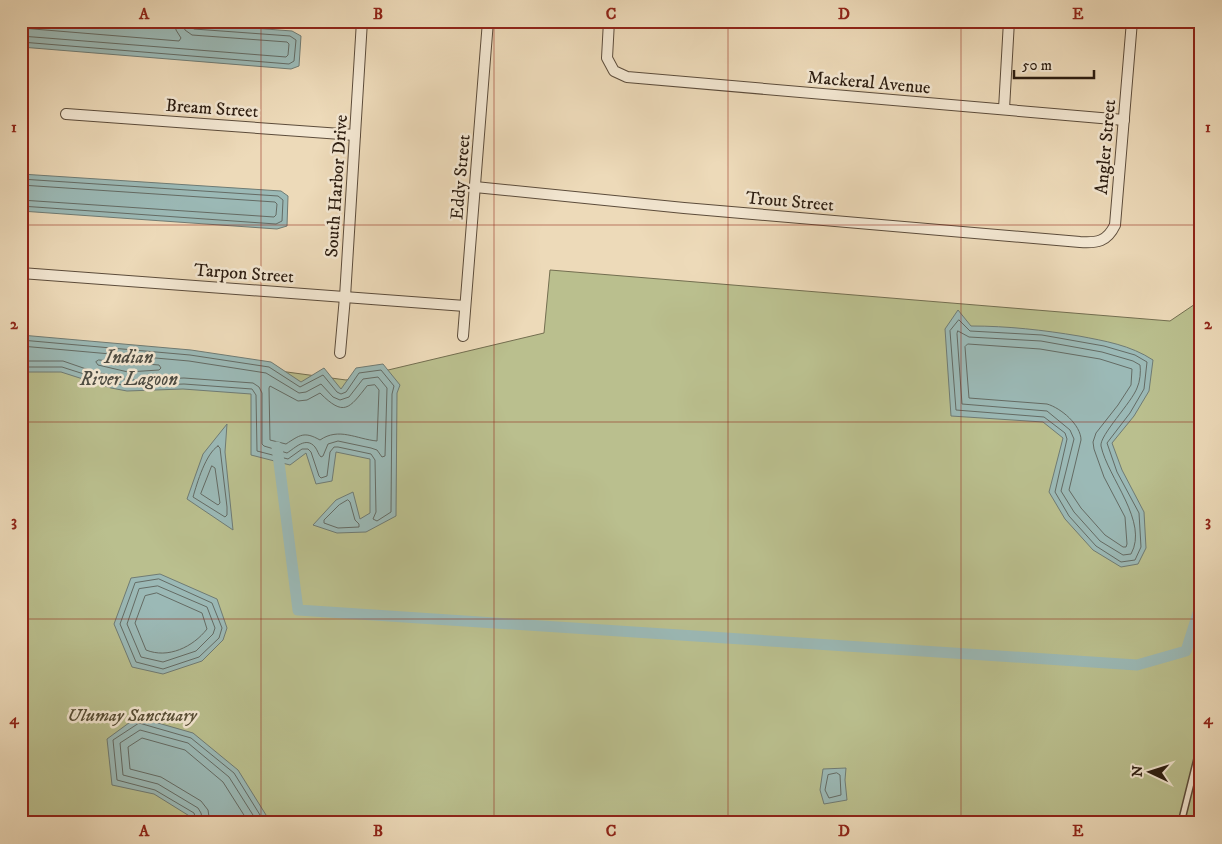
<svg xmlns="http://www.w3.org/2000/svg" width="1222" height="844" font-family="'IM FELL DW Pica',serif">
  <rect width="100%" height="100%" fill="#eddab9"/>
  <filter id="stains"><feTurbulence type="fractalNoise" baseFrequency=".004" numOctaves="4"/><feColorMatrix values="0 0 0 0 .2 0 0 0 0 .09 0 0 0 0 .02 0 0 0 .5 -.17"/></filter>
  <radialGradient id="worn" r=".72"><stop offset=".6" stop-color="#630" stop-opacity="0"/><stop offset="1" stop-color="#630" stop-opacity=".3"/></radialGradient>
  <polygon fill="#babf8e" stroke="#736e50" points="550,270 1170,321 1201,300 1201,823 21,823 21,336 346,380 544,333"/>
  <g fill="#9bb9b6" stroke="#6f7b74">
    <polygon points="21,21 160,21 292,31 301,36 299,66 291,69 21,47"/>
    <polygon points="21,174 281,191 288,196 287,226 277,229 21,211"/>
    <path d="M958 310 971 326C1008 326 1043 330 1079 336 1105 341 1130 345 1153 360L1149 391 1134 416 1112 443 1122 470 1144 512 1146 548 1138 564 1121 567 1093 550 1065 519 1049 492 1063 438 1043 422 951 416 945 329Z"/>
    <polygon points="21,335 191,350 271,362 301,382 324,368 341,389 356,368 383,364 400,385 397,393 396,516 366,532 337,533 313,525 336,500 353,492 360,519 370,513 370,459 336,452 332,481 316,484 306,453 290,465 251,455 251,394 183,389 127,391 111,388 61,372 21,372"/>
    <polygon points="227,424 225,452 233,530 187,499 203,454"/>
    <polygon points="160,574 217,599 227,628 223,640 202,661 163,674 132,667 114,624 131,578"/>
    <polygon points="137,717 193,733 238,770 271,823 192,823 191,817 154,794 112,785 107,739"/>
    <polygon points="846,768 845,780 847,800 824,804 820,790 823,769"/>
  </g>
  <g fill="none" stroke-linecap="round" stroke-linejoin="round">
    <g stroke="#646b64" stroke-width="1">
      <polyline points="21,28 179,41 181,38 176,30 175,21"/>
      <polyline points="21,36 286,57 288,55 289,44 287,42 192,35 185,30 182,21"/>
      <polyline points="21,42 289,64 294,61 296,40 290,36 194,29 190,26 188,21"/>
      <polyline points="21,179 278,196 283,200 282,221 276,224 21,206"/>
      <polyline points="21,185 275,202 277,204 276,215 274,217 21,200"/>
      <polygon points="959,320 970,331 1042,335 1104,346 1135,355 1147,362 1144,389 1130,413 1107,443 1117,472 1139,513 1141,547 1135,560 1121,562 1096,546 1069,516 1055,492 1067,439 1065,433 1044,417 956,410 950,331"/>
      <path d="M958 331 969 337 1041 341 1102 352 1133 361 1140 365C1141 371 1140 382 1137 388 1132 402 1099 436 1101 446 1108 478 1149 522 1131 554L1123 555 1100 541 1074 512 1061 491 1074 439 1070 430 1047 411 962 404 957 334Z"/>
      <polyline points="21,340 190,355 269,367 300,387 323,375 337,392 341,394 346,392 359,373 381,370 394,386 392,394 391,512 377,521 373,519 376,512 375,460 371,454 338,447 334,447 330,452 327,476 321,478 319,476 311,452 308,449 302,449 288,459 257,451 256,395 252,389 184,384 127,386 112,383 62,367 21,367"/>
      <path d="M968 344 1040 349 1100 359 1132 369 1131 385 1118 405 1096 433 1093 442 1094 449 1104 477 1125 517 1127 544 1126 547H1123L1105 535 1081 508 1069 490 1081 440C1081 425 1061 408 1047 404L969 398 965 347Z"/>
      <path d="M21 346 189 361 266 373 299 393 306 392 321 384 333 397 340 400 349 397 363 379 378 377 387 388 385 456 382 457 377 450 371 448 338 441 328 444 323 456 321 457C318 454 318 451 315 447 306 436 295 448 287 453L264 446 262 444V393L259 387 253 383 184 378 128 380 92 371 63 361H21"/>
      <polygon points="99,360 159,365 161,368 159,370 128,372 98,365 96,362"/>
      <path d="M375 385 379 390 377 441C356 439 339 427 320 440 304 431 300 435 286 444L270 440 269 388 270 386 298 401 307 400 320 393C344 417 349 409 367 386Z"/>
      <path d="M218 446 220 448 227 507V515L225 517 193 497C197 483 206 453 218 446Z"/>
      <polygon points="212,466 215,468 220,503 218,505 201,494"/>
      <polygon points="348,500 350,502 355,520 359,524 359,527 338,528 324,523 324,520 339,505"/>
      <polygon points="159,579 212,603 222,628 219,638 199,657 163,669 136,662 120,624 135,583"/>
      <polygon points="158,586 207,607 215,628 213,634 196,651 163,662 141,657 127,624 139,589"/>
      <path d="M157 593 202 613 207 629C193 647 168 659 146 650L135 623 145 596Z"/>
      <polygon points="837,773 840,775 841,795 829,798 825,790 828,775"/>
      <polyline points="197,823 194,813 155,790 117,780 113,740 139,723 191,738 234,773 265,823"/>
      <polyline points="203,823 201,813 198,808 158,784 123,775 120,743 140,730 188,743 229,777 258,823"/>
      <polyline points="210,823 208,810 201,801 161,777 130,769 128,747 142,738 185,750 223,782 249,823"/>
    </g>
    <polyline stroke="#9bb9b6" stroke-width="11" points="277,447 298,610 1137,665 1186,651 1201,604"/>
    <defs>
      <polyline id="service" points="1181,823 1201,743"/>
      <g id="minor">
        <polyline points="609,21 607,58 614,71 627,77 1124,120"/>
        <polyline points="1004,109 1009,21"/>
        <polyline points="66,114 355,135"/>
        <path d="M475 187 684 208 1080 242C1097 243 1107 242 1115 225L1132 21"/>
        <polyline points="21,273 465,306"/>
        <polyline points="463,336 488,21"/>
        <polyline points="340,353 345,297 362,21"/>
      </g>
    </defs>
    <use href="#service" stroke="#5c4c3b" stroke-width="8"/>
    <use href="#minor" stroke="#5c4c3b" stroke-width="12"/>
    <use href="#service" stroke="#f3e7d2" stroke-width="5"/>
    <use href="#minor" stroke="#f3e7d2" stroke-width="10"/>
  </g>
  <path fill="none" stroke="#8f2418" stroke-width="1" stroke-opacity="0.55" d="M261 21V823M494 21V823M728 21V823M961 21V823M21 225H1201M21 422H1201M21 619H1201"/>
  <g text-anchor="middle" stroke-width="5" stroke-linejoin="round" paint-order="stroke">
    <g font-size="18" fill="#2c1d11" stroke="#f3e7d2">
      <text transform="translate(869 82) rotate(5)" y="6">Mackeral Avenue</text>
      <text transform="translate(212 108) rotate(4)" y="6">Bream Street</text>
      <text transform="translate(1105 147) rotate(-85)" y="6">Angler Street</text>
      <text transform="translate(460 177) rotate(-85)" y="6">Eddy Street</text>
      <text transform="translate(336 186) rotate(-86)" y="6">South Harbor Drive</text>
      <text transform="translate(790 201) rotate(5)" y="6">Trout Street</text>
      <text transform="translate(244 273) rotate(4)" y="6">Tarpon Street</text>
    </g>
    <g font-size="18" font-style="italic" fill="#574e36" stroke="#f3e7d2">
      <text x="132" y="721">Ulumay Sanctuary</text>
    </g>
    <g font-size="19" font-style="italic" fill="#4d4c43" stroke="#f3e7d2">
      <text x="129" y="363">Indian<tspan x="129" dy="22">River Lagoon</tspan></text>
    </g>
  </g>
  <rect width="1222" height="844" fill="none" stroke="#eddab9" stroke-width="55"/>
  <g transform="translate(1150 772) rotate(274)" stroke="#f3e7d2" stroke-width="4" paint-order="stroke">
  <path d="M0-4L9 19L0 12L-9 19Z" fill="#2c1d11"/>
  <text y="-8" font-size="14" font-weight="bold" text-anchor="middle" fill="#2c1d11">N</text>
  </g>
  <path d="M1014 70v8h80v-8" fill="none" stroke="#2c1d11" stroke-width="2.5"/>
  <text x="1022" y="70" font-size="15" fill="#2c1d11" stroke="#f3e7d2" stroke-width="4" paint-order="stroke">50 m</text>
  <rect x="28" y="28" width="1166" height="788" fill="none" stroke="#8f2418" stroke-width="2"/>
  <g font-size="16" text-anchor="middle" font-weight="bold" fill="#8f2418">
    <text x="144" y="19">A</text>
    <text x="378" y="19">B</text>
    <text x="611" y="19">C</text>
    <text x="844" y="19">D</text>
    <text x="1078" y="19">E</text>
    <text x="14" y="132">1</text>
    <text x="1208" y="132">1</text>
    <text x="14" y="329">2</text>
    <text x="1208" y="329">2</text>
    <text x="14" y="526">3</text>
    <text x="1208" y="526">3</text>
    <text x="14" y="724">4</text>
    <text x="1208" y="724">4</text>
    <text x="144" y="836">A</text>
    <text x="378" y="836">B</text>
    <text x="611" y="836">C</text>
    <text x="844" y="836">D</text>
    <text x="1078" y="836">E</text>
  </g>
  <rect width="100%" height="100%" filter="url(#stains)"/>
  <rect width="100%" height="100%" fill="url(#worn)"/>
</svg>
